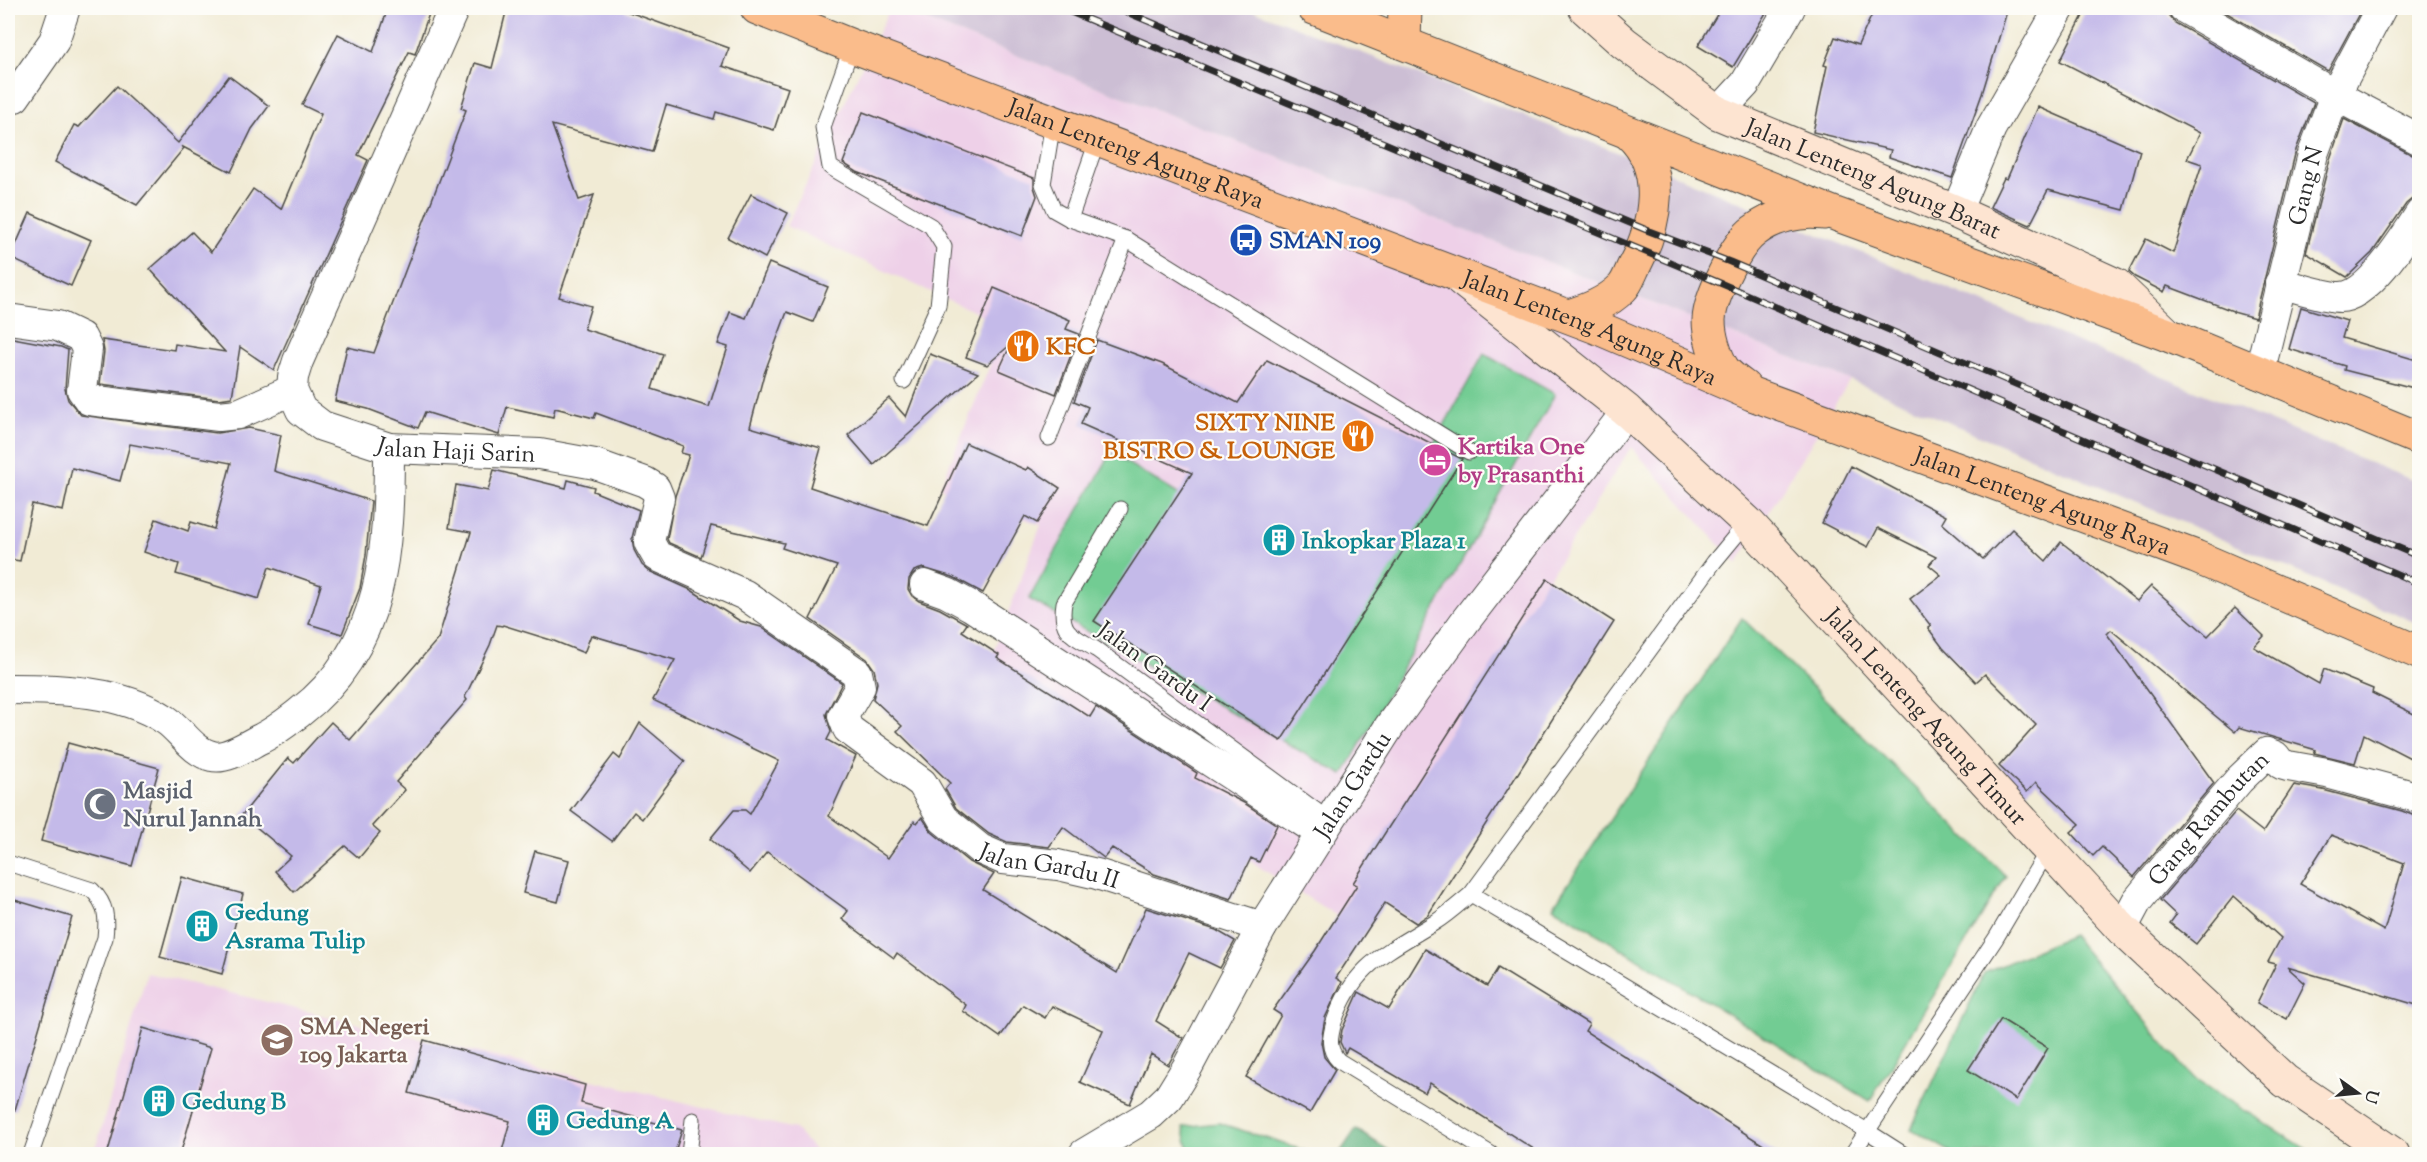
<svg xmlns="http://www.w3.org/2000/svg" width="2427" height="1162" font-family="'Sorts Mill Goudy',serif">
  <rect width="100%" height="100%" fill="#fdfcf7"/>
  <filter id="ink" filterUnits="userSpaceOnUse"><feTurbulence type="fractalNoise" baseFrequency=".0167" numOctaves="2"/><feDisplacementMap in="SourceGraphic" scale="12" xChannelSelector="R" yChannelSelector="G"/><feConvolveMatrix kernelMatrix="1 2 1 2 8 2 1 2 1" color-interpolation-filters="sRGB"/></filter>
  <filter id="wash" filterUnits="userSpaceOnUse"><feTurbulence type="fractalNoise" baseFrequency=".008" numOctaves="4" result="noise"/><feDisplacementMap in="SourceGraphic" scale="24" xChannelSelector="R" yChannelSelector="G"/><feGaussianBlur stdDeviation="1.35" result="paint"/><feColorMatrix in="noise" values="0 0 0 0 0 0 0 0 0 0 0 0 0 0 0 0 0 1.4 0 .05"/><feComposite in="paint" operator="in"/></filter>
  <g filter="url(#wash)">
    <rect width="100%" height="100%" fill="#f1ebd5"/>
    <g fill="#eed0e8">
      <polygon points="890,8 895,8 1850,380 1737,564 1631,447 1337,916 979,690 1041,525 940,488 1006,326 786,226"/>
      <polygon points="147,973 795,1129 818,1154 94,1154"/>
    </g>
    <polygon fill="#ccbed4" points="895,8 1247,8 1650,165 2419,483 2419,624 1850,380"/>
    <g fill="#72cc93" stroke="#4e7c5f" stroke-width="1.5">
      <polygon points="1484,354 1555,394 1343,775 1029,599 1111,453 1191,502 1429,452"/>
      <polygon points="1742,618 2006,876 1870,1101 1553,907"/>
      <polygon points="2072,935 2194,1079 2314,1154 1954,1154 1911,1129 1984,973"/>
      <polygon points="1219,1123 1315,1154 1190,1154 1183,1127"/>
    </g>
    <polygon fill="#5db07d" stroke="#446e54" stroke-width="1.5" points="1356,1129 1394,1154 1339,1154"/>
    <g id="blocks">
      <g fill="#c4bae9" fill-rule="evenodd">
        <polygon points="388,8 431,8 415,54 409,52 358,155 368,160 274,370 240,347 232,397 219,399 100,384 104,351 102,340 174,350 175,344 225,352 150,269 192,232 211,252 253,189 281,209 321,114 302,105 338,34 373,52"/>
        <polygon points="507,8 618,8 729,48 722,66 788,88 774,130 716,112 714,119 666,105 652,152 552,125 579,200 594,195 559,297 591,306 584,329 663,354 652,389 709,407 728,347 718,344 730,312 746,318 769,263 828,287 813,322 787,312 764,374 750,427 821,448 810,487 928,526 966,443 1026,470 1028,467 1060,488 1037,523 1025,516 983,593 953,577 923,568 914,571 909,579 908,589 912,596 919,601 940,609 967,624 962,631 999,655 997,658 1090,717 1096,707 1197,773 1195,778 1244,803 1277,825 1259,862 1251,858 1231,899 1154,874 1112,848 1104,858 1063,827 1049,847 1007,842 989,834 956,808 945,789 950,783 897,731 902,726 873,699 877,683 874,669 867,659 810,619 837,566 782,548 784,543 711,526 701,557 669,543 667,539 675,496 689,455 681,453 683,446 596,413 594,418 555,408 553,417 507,407 499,435 425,412 418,428 368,409 335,401 347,347 374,353 466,110 461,108 475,63 492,68"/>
        <polygon points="1721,8 1769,8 1733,67 1698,46"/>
        <polygon points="1875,8 2008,8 1982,94 1952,178 1889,157 1891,150 1813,132 1827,66 1824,65 1835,37 1858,45"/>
        <polygon points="2087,8 2167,8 2169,16 2175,23 2314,103 2296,150 2255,318 2233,312 2233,311 2167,286 2164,292 2135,277 2129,272 2146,239 2173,253 2202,164 2187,159 2200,133 2060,61"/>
        <polygon points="2218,8 2362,8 2328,71"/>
        <polygon points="229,76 269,106 252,129 231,172 181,146 184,148 137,205 55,162 74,125 79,127 117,86 178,143"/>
        <polygon points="2038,107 2140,151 2124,210 2048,190 2030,225 1990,207 2004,178 2007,179"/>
        <polygon points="863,112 1034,178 1034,187 1037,196 1022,236 857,172 843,163"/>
        <polygon points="2344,119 2420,159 2420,197 2412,199 2406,204 2372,253 2347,277 2306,253 2330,159"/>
        <polygon points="751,194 788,213 765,258 728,238"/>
        <polygon points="30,213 91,240 71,286 10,258"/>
        <polygon points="994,288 1070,320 1066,329 1079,334 1056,394 999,370 1011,344 987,365 966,357"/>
        <polygon points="2301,307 2347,321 2342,338 2420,361 2414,388 2344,370 2345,366 2289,349"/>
        <polygon points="8,337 61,347 68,350 65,389 68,400 81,415 217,433 249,428 281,435 274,471 371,501 366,555 360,588 342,634 309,624 321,585 269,567 259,599 176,574 179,564 144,552 156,519 188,531 191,522 214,529 231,463 130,444 120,481 72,468 63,511 32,504 20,561 8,559"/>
        <polygon points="1097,340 1162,364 1238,403 1267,360 1462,459 1281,741 1094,621 1192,473 1081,424 1088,407 1074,401"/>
        <polygon points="930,354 978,373 874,465 848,435 889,398 906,417"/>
        <polygon points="1851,466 1946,516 1942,523 1983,559 2012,529 2046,561 2061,542 2137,601 2151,586 2208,636 2235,608 2264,636 2254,647 2319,684 2324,669 2373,689 2372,693 2420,717 2420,763 2364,734 2355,763 2314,753 2316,750 2239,727 2235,732 2111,630 2107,634 2214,783 2134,877 2102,847 2093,856 2071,832 2080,824 2036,782 2027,792 1999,766 2036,725 1985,674 1976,682 1943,648 1928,628 1931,626 1910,599 1941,575 1929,565 1936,557 1878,528 1868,547 1822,523"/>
        <polygon points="494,470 566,488 568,480 594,487 593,491 639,510 632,538 634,550 642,565 649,571 691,590 740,621 761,627 842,683 826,714 831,732 827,740 856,756 829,816 888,858 914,821 917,823 922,817 932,832 969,862 994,874 983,890 1117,973 1146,908 1216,930 1235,941 1220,968 1189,953 1156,1021 1183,1038 1168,1065 1151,1054 1130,1104 1080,1082 1103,1030 1052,1006 1045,1018 1023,1005 1000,1037 963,1011 966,1005 897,953 894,958 842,919 848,911 767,852 750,873 710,839 734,810 745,810 750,814 779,761 653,700 675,660 591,635 584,653 554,641 503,625 502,626 497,625 490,645 465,697 467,700 396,782 405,790 372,826 380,833 359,858 345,846 294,892 275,871 291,856 242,815 288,758 294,763 331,722 350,740 438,639 471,532 449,528 456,485 488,491"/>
        <polygon points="1547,579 1614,622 1428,915 1416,923 1385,903 1336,978 1342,982 1325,1018 1321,1042 1324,1057 1335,1070 1310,1113 1246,1077 1281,1015 1273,1010 1315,951 1357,885 1353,883"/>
        <polygon points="640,723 685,761 642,819 634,812 612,841 571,811 614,754 620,759"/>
        <polygon points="68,743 159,768 132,866 41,841"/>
        <path d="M2294 785 2323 790 2402 811 2420 818V1006L2287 967 2305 983 2287 1019 2257 1003 2276 964 2268 962 2281 938 2234 896 2196 944 2170 923 2176 915 2160 900 2236 811 2263 832ZM2331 835 2404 863 2384 931 2300 884Z"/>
        <polygon points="535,851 569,860 558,902 523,893"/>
        <polygon points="182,877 243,894 222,974 160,957"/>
        <polygon points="8,898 72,917 15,1110 8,1109"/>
        <polygon points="1425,949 1487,986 1498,968 1589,1024 1585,1031 1779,1155 1543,1155 1430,1083 1425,1093 1348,1048 1345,1053 1340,1042 1342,1030 1359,992 1389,1009"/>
        <polygon points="2001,1019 2048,1048 2016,1100 1968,1070"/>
        <polygon points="143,1028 211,1048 180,1155 107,1155"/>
        <polygon points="424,1040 585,1085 581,1103 682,1130 674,1155 501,1155 510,1121 409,1093"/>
      </g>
    </g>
  </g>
  <g filter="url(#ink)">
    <use href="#blocks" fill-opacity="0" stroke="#494844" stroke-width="1.5"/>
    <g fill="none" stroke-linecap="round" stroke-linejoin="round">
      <defs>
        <g id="service">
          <polyline points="852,46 823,127 830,167 931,226 944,247 938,306 904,381"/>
          <polyline points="1053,122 1043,184 1054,210 1070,219 1126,239 1469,452"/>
          <polyline points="1070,219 1098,138"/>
          <polyline points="1049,438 1126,239"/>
          <path d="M1120 509 1064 603C1059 634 1073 635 1097 650L1329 820"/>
          <path d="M8 863 92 890C107 905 107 918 105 938L31 1154"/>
          <polyline points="1471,894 1867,1131 1903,1154"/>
          <polyline points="689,1154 693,1120"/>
          <path d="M1491 1154 1339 1061C1327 1049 1330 1037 1334 1022 1354 964 1386 953 1434 923 1447 915 1459 904 1471 894L1714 562 1747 522"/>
          <polyline points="1852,1154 1996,938 2048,850"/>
        </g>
        <g id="minor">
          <path id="s1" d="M454 8 298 361 293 377 292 390 301 410 322 426 389 448 540 454 595 464 645 482 655 488 659 498 649 542 657 556 745 595 857 673 860 687 843 716 848 729 922 783 943 819 980 849 1003 859 1058 865 1097 874 1262 927"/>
          <polyline points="2184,8 2335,95 2420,140"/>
          <polyline points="15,97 54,41 65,8"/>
          <polyline points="1718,113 1745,84 1790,8"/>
          <polyline points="1956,212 1991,128 2060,8"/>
          <path d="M2280 283C2296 287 2325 297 2340 297 2368 297 2406 236 2420 214"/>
          <polyline points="8,319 58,326 81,337 87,349 82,390 89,400 219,416 238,414 292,390"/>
          <path id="s2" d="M2259 374 2313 154 2335 95 2381 8"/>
          <polyline points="925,585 947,593 971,606 1321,833"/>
          <path d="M8 689C60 689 121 690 166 720 181 730 193 752 212 756 227 760 249 744 262 738 276 731 287 722 300 712 385 647 389 547 389 448"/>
          <path id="s3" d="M2122 929 2137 901 2150 885 2239 780 2267 753 2275 756 2281 764 2288 766 2327 773 2420 798"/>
          <path id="s4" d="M1084 1154 1151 1114 1169 1097 1188 1066 1262 927 1389 727 1466 620 1627 411"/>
        </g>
        <g id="secondary">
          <path id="s5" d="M1585 8 1624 43 1718 113 1956 212 2116 285 2168 335"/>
          <path id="s6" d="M1461 279 1627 411 1747 522 2122 929 2285 1081 2393 1154"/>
        </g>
        <g id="primary">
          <path id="s7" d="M757 8 852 46 1596 327 1752 394 2196 557 2420 653"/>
          <polyline points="1314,8 1838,215 2168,335 2420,439"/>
          <polyline points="1404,43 1405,8"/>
          <path d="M1569 316C1588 310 1607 303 1622 288 1628 282 1631 271 1635 264 1656 224 1667 168 1630 134"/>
          <path d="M1744 387C1737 382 1728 376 1723 369 1715 356 1709 336 1709 320 1710 298 1736 244 1754 231 1773 216 1800 210 1823 213"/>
        </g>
      </defs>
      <use href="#service" stroke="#494844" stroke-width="17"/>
      <use href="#minor" stroke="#494844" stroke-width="32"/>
      <use href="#secondary" stroke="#494844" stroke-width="35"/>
      <use href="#primary" stroke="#494844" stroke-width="35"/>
      <use href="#service" stroke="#fff" stroke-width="15"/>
      <use href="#minor" stroke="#fff" stroke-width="30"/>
      <use href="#secondary" stroke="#fde4d1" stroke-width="33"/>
      <use href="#primary" stroke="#fabc8b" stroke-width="33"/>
      <defs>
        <g id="rail">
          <polyline points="1061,8 1720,283 2420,584"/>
          <polyline points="1117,8 1649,231 1730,262 2420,557"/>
        </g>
      </defs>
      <use href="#rail" stroke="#2b2b2b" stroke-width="7"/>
      <use href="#rail" stroke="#fdfcf7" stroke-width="4.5" stroke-dasharray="14" stroke-linecap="butt"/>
    </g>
  </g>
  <defs>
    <symbol id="bus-disc" viewBox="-11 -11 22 22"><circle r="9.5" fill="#1a4fb4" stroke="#fdfcf7"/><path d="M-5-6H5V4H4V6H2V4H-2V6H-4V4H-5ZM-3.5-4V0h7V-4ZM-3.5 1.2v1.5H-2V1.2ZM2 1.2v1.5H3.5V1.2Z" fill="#fff"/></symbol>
    <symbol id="restaurant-disc" viewBox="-11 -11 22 22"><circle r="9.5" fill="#e8710a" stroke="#fdfcf7"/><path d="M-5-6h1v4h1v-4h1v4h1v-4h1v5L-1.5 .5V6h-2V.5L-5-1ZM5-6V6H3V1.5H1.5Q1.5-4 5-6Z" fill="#fff"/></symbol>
    <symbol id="hotel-disc" viewBox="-11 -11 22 22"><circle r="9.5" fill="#d1479c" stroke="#fdfcf7"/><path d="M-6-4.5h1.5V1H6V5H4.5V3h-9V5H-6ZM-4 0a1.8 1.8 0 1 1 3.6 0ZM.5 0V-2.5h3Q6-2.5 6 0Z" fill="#fff"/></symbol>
    <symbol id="building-disc" viewBox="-11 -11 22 22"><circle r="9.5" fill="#0f9aa8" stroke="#fdfcf7"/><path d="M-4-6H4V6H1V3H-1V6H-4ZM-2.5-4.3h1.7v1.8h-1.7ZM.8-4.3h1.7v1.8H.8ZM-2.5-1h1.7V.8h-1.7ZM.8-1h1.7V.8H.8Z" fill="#fff"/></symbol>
    <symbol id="mosque-disc" viewBox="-11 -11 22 22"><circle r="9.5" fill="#6b7280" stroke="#fdfcf7"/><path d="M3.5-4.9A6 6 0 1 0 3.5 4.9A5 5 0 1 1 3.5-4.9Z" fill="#fff"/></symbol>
    <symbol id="school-disc" viewBox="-11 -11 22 22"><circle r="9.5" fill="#8d6e63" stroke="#fdfcf7"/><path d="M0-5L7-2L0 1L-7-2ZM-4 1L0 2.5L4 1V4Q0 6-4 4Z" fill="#fff"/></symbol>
  </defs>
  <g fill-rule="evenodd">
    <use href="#bus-disc" x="1227" y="221" width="38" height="38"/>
    <use href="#restaurant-disc" x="1004" y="327" width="38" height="38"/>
    <use href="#restaurant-disc" x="1339" y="417" width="38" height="38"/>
    <use href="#hotel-disc" x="1416" y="441" width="38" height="38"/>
    <use href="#building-disc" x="1260" y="521" width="38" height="38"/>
    <use href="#mosque-disc" x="81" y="785" width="38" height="38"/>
    <use href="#building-disc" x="183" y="907" width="38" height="38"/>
    <use href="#school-disc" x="258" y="1021" width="38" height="38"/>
    <use href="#building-disc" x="140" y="1082" width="38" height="38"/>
    <use href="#building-disc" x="524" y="1101" width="38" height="38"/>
  </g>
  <g text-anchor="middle" stroke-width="4.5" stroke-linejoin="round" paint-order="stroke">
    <g font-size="24" fill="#2b2b2b" stroke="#fdfcf7">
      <text dy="8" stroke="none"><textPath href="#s7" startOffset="406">Jalan Lenteng Agung Raya</textPath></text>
      <text dy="8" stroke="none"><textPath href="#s5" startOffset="338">Jalan Lenteng Agung Barat</textPath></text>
      <text dy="8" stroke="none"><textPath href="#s2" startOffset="194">Gang N</textPath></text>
      <text dy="8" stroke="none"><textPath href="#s7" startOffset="892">Jalan Lenteng Agung Raya</textPath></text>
      <text dy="8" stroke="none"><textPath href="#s1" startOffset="602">Jalan Haji Sarin</textPath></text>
      <text dy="8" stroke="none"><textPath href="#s7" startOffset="1377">Jalan Lenteng Agung Raya</textPath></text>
      <text transform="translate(1155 666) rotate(36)" y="8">Jalan Gardu I</text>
      <text dy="8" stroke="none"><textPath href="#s6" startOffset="640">Jalan Lenteng Agung Timur</textPath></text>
      <text dy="8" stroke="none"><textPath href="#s4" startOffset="465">Jalan Gardu</textPath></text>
      <text dy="8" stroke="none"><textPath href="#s3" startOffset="141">Gang Rambutan</textPath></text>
      <text dy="8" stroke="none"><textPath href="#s1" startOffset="1426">Jalan Gardu II</textPath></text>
    </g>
    <g font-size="24" font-weight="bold" fill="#164399" stroke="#fdfcf7" text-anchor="start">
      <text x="1269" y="248">SMAN 109</text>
    </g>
    <g font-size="24" font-weight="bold" fill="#c56008" stroke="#fdfcf7" text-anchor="start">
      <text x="1046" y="354">KFC</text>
      <text x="1335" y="430" text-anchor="end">SIXTY NINE<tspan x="1335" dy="28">BISTRO &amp; LOUNGE</tspan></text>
    </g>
    <g font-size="24" font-weight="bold" fill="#b23c85" stroke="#fdfcf7" text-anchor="start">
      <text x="1458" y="454">Kartika One<tspan x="1458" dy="28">by Prasanthi</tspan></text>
    </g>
    <g font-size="24" font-weight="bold" fill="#0d838f" stroke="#fdfcf7" text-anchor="start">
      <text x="1302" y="548">Inkopkar Plaza 1</text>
      <text x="225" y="920">Gedung<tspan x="225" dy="28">Asrama Tulip</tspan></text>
      <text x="182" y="1109">Gedung B</text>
      <text x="566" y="1128">Gedung A</text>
    </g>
    <g font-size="24" font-weight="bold" fill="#5b616d" stroke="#fdfcf7" text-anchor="start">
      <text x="123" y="798">Masjid<tspan x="123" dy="28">Nurul Jannah</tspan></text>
    </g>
    <g font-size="24" font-weight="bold" fill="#785e54" stroke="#fdfcf7" text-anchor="start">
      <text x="300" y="1034">SMA Negeri<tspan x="300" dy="28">109 Jakarta</tspan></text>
    </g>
  </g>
  <rect width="2427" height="1162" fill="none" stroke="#fdfcf7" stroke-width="30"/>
  <g transform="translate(2358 1093) rotate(105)" stroke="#fdfcf7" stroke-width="4.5" paint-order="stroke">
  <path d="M0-4.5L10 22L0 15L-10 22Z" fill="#2b2b2b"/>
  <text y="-9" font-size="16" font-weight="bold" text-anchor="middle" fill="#2b2b2b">U</text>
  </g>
</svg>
